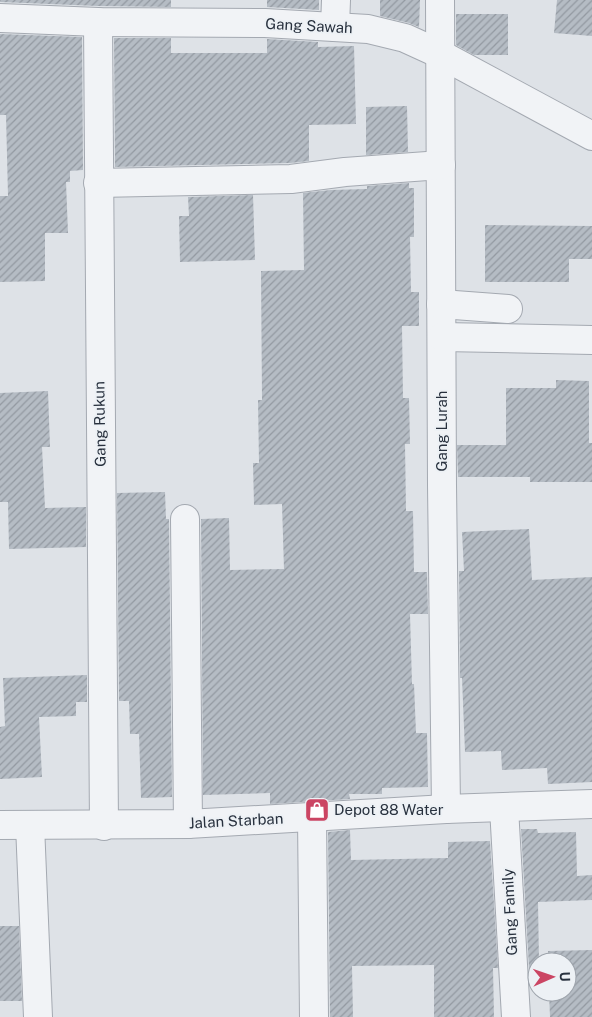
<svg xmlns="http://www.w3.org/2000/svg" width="592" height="1017" font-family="'Public Sans',sans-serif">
  <defs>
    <pattern id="building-hatch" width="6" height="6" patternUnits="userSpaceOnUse" patternTransform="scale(1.25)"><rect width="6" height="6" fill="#b5bcc4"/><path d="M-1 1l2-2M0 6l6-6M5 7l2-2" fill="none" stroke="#9399a1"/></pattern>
  </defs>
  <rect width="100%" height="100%" fill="#dee2e7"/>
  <g fill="url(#building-hatch)">
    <polygon points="0,0 171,0 171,7 98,6 0,2"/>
    <polygon points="267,0 319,0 319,10 267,7"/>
    <polygon points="380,0 420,0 419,27 409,23 380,16"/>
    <polygon points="557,0 592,0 592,36 554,33"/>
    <polygon points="456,14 508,14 508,55 474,55 456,45"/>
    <polygon points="0,34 82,37 83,170 70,171 70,182 66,182 68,233 45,233 45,281 0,282 0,196 8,196 6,115 0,115"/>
    <polygon points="114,38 171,38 171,53 267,53 267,39 318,42 318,47 354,46 356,124 309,125 309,161 290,163 115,167"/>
    <polygon points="407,106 408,152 366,155 366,107"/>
    <polygon points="409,183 409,188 414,188 414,237 410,237 411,292 419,292 419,326 402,326 403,398 409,398 410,444 405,444 406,511 413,511 414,572 427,572 428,614 410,614 412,684 414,684 416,733 427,733 428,787 382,788 382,794 349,794 350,799 270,804 270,793 203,795 201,519 229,518 230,570 284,569 282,504 254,505 253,463 259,463 258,400 262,400 261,271 304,270 303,193 331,190 367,189 367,186"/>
    <polygon points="253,195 255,260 180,262 179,216 189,216 188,197"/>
    <polygon points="485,225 592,226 592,259 569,259 569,282 485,282"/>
    <polygon points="556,380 589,381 589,443 592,443 592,482 530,482 530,477 458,477 457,445 506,445 506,388 556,388"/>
    <polygon points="48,391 50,447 42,447 45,508 86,507 86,547 9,549 8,502 0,502 0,393"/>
    <polygon points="165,492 166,519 169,519 172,797 141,798 139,734 130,734 129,701 119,701 117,493"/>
    <polygon points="529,529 532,580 592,577 592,782 548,784 547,768 502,770 501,751 465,752 462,678 460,678 460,674 459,571 464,571 462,532"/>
    <polygon points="87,675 87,702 76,702 76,716 39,717 42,777 0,779 0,727 5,726 3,678"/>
    <polygon points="521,829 537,829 538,833 576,832 577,876 592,875 592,900 538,902 539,962 537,962 537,968 529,968"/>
    <polygon points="350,830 351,860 448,858 448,842 490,841 498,968 493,968 494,1017 434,1017 434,965 352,966 353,1017 330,1017 328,832"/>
    <polygon points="0,926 19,926 22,1001 0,1001"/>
    <polygon points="592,950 592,1017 550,1017 549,992 567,992 567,962 549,962 548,951"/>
  </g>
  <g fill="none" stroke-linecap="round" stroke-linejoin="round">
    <defs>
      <g id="minor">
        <polyline points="440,0 442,485 446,809"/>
        <polyline points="0,18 98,22 265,23 368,29 405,38 440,54 592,136"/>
        <polyline points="98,22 104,826"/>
        <polyline points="335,27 336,0"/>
        <polyline points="98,183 291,179 345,172 441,165"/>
        <polyline points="441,304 508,309"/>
        <polyline points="442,337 592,340"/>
        <polyline points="185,519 188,824"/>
        <polyline points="504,808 516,1017"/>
        <polyline points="312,817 314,1017"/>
        <polyline points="0,825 188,824 446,809 592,804"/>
        <polyline points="30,825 38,1017"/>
      </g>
    </defs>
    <use href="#minor" stroke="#a4a9b1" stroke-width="30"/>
    <use href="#minor" stroke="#f1f3f6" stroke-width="28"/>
  </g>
  <defs>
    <symbol id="shop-square" viewBox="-11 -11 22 22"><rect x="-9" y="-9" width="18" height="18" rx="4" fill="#cb4563" stroke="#edf1f5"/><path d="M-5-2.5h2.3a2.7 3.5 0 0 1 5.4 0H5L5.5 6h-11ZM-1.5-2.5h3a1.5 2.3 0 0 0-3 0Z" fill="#fff"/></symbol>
  </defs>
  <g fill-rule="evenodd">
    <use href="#shop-square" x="303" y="796" width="28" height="28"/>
  </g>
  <g text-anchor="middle" stroke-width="4" stroke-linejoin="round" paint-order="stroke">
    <g font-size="15" fill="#28313e" stroke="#edf1f5">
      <text transform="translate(309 26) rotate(3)" y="5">Gang Sawah</text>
      <text transform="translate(100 424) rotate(-91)" y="5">Gang Rukun</text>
      <text transform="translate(442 431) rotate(-90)" y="5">Gang Lurah</text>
      <text transform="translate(236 821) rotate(-3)" y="5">Jalan Starban</text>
      <text transform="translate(510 912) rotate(-93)" y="5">Gang Family</text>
    </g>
    <g font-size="15" fill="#28313e" stroke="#edf1f5" text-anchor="start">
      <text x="334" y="815">Depot 88 Water</text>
    </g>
  </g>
  <g transform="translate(552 977) rotate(88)"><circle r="24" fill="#edf1f5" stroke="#9ea4ac"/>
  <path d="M0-4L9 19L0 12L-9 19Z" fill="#cb4563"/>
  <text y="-8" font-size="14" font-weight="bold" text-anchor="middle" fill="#28313e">U</text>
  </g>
</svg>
